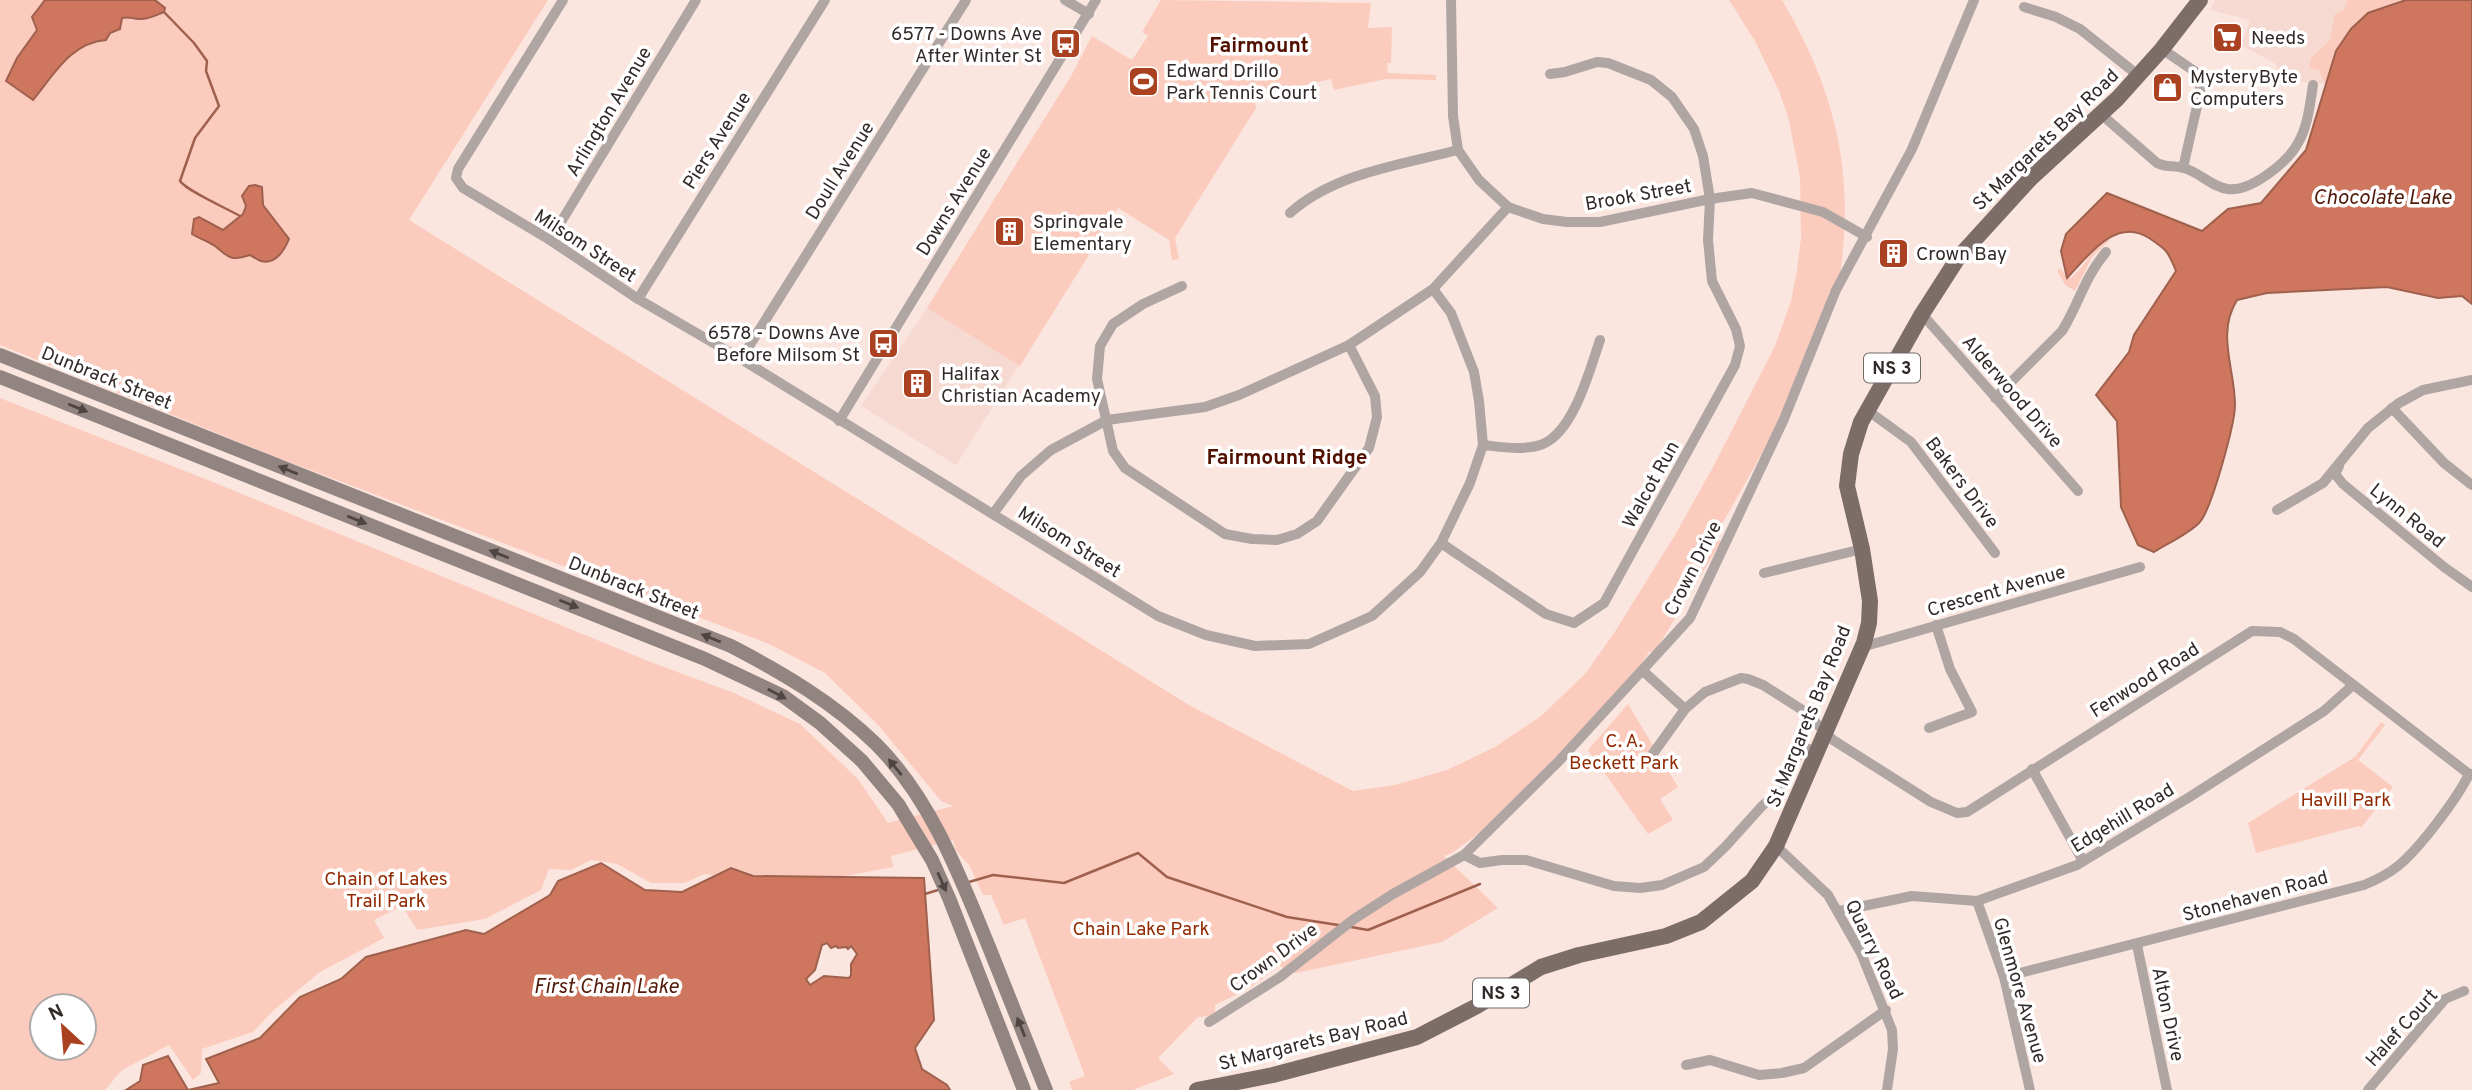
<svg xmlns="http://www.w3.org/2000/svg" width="2472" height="1090" font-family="Overpass,sans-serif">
  <rect width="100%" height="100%" fill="#fbe6df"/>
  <g fill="#f6d9d0">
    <polygon points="2215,0 2406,0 2368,13 2336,51 2325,84 2276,80 2276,64 2241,45 2250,20 2210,10"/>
    <polygon points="1024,151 1118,208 956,465 861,406 927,308"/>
  </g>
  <g fill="#fbccbe" fill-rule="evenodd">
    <path d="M0 0H548L409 220 1189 705 1353 791 1395 785 1447 770 1495 747 1541 716 1585 674 1616 630 1675 535 1713 467 1775 346 1791 301 1797 270 1801 238 1800 178 1789 120 1779 91 1755 41 1729 0H1782C1839 96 1857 183 1837 293L1829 292C1808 380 1758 460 1714 538L1721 542 1654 653 1650 651C1626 689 1593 724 1559 753L1561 756 1523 801 1452 853 1444 856 1498 908 1442 942 1296 973 1279 966 1251 987 1215 1005V1016L1198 1017 1158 1058 1174 1074 1133 1090H1072L1069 1082 1085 1076 1025 918 1004 925 991 895H983L969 865 956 851 953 840 891 856 893 867 824 880 727 877 704 874 685 883H651L617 864 599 861 591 860 571 870 549 869 541 890 485 919 417 930 402 906 374 920 384 938 320 972 273 1011 253 1032 202 1049 201 1073 193 1080 169 1045 122 1070 105 1090H0V398L218 484 648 661 734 693 800 724 858 779 888 823 953 806 941 801 879 726 825 673 769 644 276 457 0 345ZM42 1006H84V1048H42Z"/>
    <polygon points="1161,0 1371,3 1368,28 1392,27 1391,63 1387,63 1388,73 1436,75 1436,80 1386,79 1334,90 1331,79 1254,97 1256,108 1175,238 1179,259 1172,260 1169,240 1118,208 1020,366 927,308 1071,76 1092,36 1132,60 1148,36 1142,32"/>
    <polygon points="2347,0 2406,0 2368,13 2336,51 2325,84 2319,70 2309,68 2311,58 2330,40 2335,14 2344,10"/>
    <polygon points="2109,239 2110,240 2092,257 2075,291 2065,285 2057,271 2060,268 2067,277 2071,278 2081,268 2098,244"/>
    <polygon points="1628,704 1678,787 1660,799 1673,820 1648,834 1588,750"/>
    <polygon points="2381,722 2385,725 2358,760 2393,787 2361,828 2359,826 2256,853 2248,823 2355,757"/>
  </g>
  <g fill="#ce775e" stroke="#9f604e" stroke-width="2" fill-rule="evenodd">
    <path d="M45 0H155L165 8 164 12C156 15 148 20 139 19 132 19 130 16 122 18L120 29 110 33 106 40C70 43 54 75 33 100L6 81 17 58 37 30 32 17Z"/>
    <path d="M2406 0H2472V304L2462 296 2438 298 2387 287 2267 293 2237 300C2216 334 2235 369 2235 405 2235 423 2211 512 2199 523 2187 535 2168 543 2154 552L2138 545 2121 507 2117 421 2096 395 2129 352 2134 335 2176 271C2168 251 2167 250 2149 238 2116 216 2088 256 2067 278L2061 251 2066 234 2107 193 2202 231 2228 209 2261 203 2306 150 2336 51 2351 29 2368 13Z"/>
    <path d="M255 185 262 187 263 205 289 239C285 249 276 265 261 261 257 260 254 257 250 255 223 264 228 251 208 242 202 239 198 238 192 234L194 219 199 217 223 230 243 214 246 206 242 196 249 186Z"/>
    <path d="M601 863 645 890 682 892 731 868 753 876 924 878 934 1020 915 1048 922 1069 947 1085 950 1090H126L140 1081 143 1065 168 1056 188 1090 219 1083 206 1059 260 1038 300 997 341 979 366 957 466 930 484 934 550 895 558 881ZM827 943 831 948 836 946 838 948 846 947 848 949 851 946 857 954 851 964V975L849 978 824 976 810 985 806 979 815 970 822 945Z"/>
  </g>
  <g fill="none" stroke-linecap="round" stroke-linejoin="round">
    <g stroke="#9f604e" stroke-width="2.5">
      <path d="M164 12 194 43 207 61 206 71 219 106 195 138 180 181C187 191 226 208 240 216"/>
      <polyline points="969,882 993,875 1064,883 1138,853 1167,877 1287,917 1338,925"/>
      <polyline points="925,894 938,890"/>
      <polyline points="1351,927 1368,930 1480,884"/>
    </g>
    <g stroke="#afa6a4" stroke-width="10">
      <polyline points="563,0 458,169 456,178 463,188 550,240 638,299 741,359 1158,616 1206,635 1255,646 1309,644 1372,616 1420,572 1441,543 1470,483 1483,445 1479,401 1474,372 1451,313 1433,289"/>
      <polyline points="1065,0 1089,14"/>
      <polyline points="1451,0 1453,116 1458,150 1479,180 1508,207 1543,219 1567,222 1600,222 1710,199 1752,193 1823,212 1867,237"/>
      <polyline points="2024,7 2056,17 2080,29 2139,76"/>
      <polyline points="2162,49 2200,75 2200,93 2183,168"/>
      <path d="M2102 115 2157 163C2167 168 2174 165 2184 168 2199 172 2212 187 2228 189 2251 192 2288 162 2298 143 2308 126 2310 104 2313 85"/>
      <path d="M1290 213C1335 173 1400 165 1458 150"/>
      <polyline points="550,240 696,0"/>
      <polyline points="1182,286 1143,304 1113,324 1100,346 1097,379 1113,451 1125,468 1225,534 1252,539 1277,540 1297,534 1317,521 1369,448 1377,417 1375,396 1349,345"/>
      <polyline points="638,299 825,0"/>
      <polyline points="1922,314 2078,491"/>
      <polyline points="741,359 966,0"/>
      <path d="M1995 398 2062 331C2079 304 2084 278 2106 252"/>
      <polyline points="2392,408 2444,463 2472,485"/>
      <polyline points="1867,410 1911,442 1995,553"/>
      <polyline points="839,421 1096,0"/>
      <path d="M1483 445C1502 447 1525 451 1543 444 1574 431 1590 369 1600 340"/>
      <polyline points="2339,466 2335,474 2343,484 2444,567 2472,587"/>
      <polyline points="2277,510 2323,483 2368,428 2399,403 2423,390 2472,380"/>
      <polyline points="993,514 1021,476 1051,450 1107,420 1205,407 1239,395 1349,345 1433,289 1508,207"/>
      <polyline points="1441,543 1546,614 1574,623 1604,603 1735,365 1740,346 1736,329 1712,281 1708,240 1710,199 1703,156 1694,129 1672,97 1651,80 1608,63 1597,62 1565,72 1550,74"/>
      <polyline points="1764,573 1862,549"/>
      <polyline points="1862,647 2140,567"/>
      <polyline points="1643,671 1685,709"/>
      <polyline points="1929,728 1972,712 1950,669 1936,625"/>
      <polyline points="1652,755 1685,709 1705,692 1741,678 1748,679 1763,685 1804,711 1833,740 1931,802 1957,813 1967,812 2252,631 2280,632 2294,639 2469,774 2472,774"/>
      <polyline points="2032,769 2083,861"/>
      <polyline points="1776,846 1828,895 1861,953 1892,1030 1893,1049 1887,1090"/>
      <polyline points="1464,855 1480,863 1502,860 1526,860 1614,886 1640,888 1662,885 1704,867 1726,846 1762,806 1776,794 1803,747 1817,752"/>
      <polyline points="1977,901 2004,977 2030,1090"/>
      <polyline points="1839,911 1912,896 1977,901 2077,865 2188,798 2324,711 2353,685"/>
      <polyline points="2137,945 2167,1090"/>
      <path d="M2004 977 2364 885C2376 880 2387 875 2398 866 2419 849 2457 799 2469 774"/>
      <polyline points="1209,1022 1280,977 1354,919 1393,894 1464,855 1559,761 1690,618 1784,419 1836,290 1912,149 1974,0"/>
      <polyline points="1686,1065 1710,1060 1759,1075 1782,1073 1804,1068 1886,1010"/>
      <polyline points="2368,1090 2445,999 2464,991"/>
    </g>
    <g stroke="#928581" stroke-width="14">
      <path d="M0 355 731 646C783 673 834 703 876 744 931 799 960 876 989 947 1008 995 1027 1042 1046 1090"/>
      <polyline points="0,377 705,659 783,696 820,723 862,761 898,804 932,860 949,898 1024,1090"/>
    </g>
    <polyline stroke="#7d6d69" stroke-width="16" points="1197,1090 1273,1075 1417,1037 1477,1006 1541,967 1579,955 1666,936 1701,922 1752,881 1776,846 1864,643 1869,623 1870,601 1862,549 1847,486 1851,454 1861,422 1922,314 1958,258 2031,178 2118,98 2162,49 2200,0"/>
  </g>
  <defs><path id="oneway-solid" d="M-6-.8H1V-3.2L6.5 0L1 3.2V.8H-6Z" transform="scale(1.75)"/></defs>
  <g fill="#4f4543">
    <use href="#oneway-solid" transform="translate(78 408) rotate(22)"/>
    <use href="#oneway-solid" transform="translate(288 470) rotate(-158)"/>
    <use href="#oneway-solid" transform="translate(357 520) rotate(22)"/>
    <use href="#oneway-solid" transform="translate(499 554) rotate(-158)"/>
    <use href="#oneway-solid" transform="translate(569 604) rotate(22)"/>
    <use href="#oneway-solid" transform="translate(711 638) rotate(-158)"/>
    <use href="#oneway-solid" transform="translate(777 694) rotate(28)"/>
    <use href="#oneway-solid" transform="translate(895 767) rotate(-129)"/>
    <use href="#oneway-solid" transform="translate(942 882) rotate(66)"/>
    <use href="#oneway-solid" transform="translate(1021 1027) rotate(-112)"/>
  </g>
  <defs>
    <symbol id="supermarket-square" viewBox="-11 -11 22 22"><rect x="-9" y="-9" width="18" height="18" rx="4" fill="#aa4222" stroke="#fff"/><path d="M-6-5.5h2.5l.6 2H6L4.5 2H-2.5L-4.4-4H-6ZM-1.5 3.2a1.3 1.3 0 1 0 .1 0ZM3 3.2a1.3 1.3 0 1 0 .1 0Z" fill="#fff"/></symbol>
    <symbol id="bus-square" viewBox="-11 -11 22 22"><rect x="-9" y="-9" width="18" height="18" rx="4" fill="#aa4222" stroke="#fff"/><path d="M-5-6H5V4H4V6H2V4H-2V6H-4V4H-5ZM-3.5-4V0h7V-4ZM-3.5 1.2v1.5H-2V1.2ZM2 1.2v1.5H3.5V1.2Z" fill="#fff"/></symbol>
    <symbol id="stadium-square" viewBox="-11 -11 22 22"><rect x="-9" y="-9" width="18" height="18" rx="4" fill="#aa4222" stroke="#fff"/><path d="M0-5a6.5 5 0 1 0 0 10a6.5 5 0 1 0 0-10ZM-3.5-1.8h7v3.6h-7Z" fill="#fff"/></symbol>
    <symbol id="shop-square" viewBox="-11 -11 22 22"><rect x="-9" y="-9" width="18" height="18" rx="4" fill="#aa4222" stroke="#fff"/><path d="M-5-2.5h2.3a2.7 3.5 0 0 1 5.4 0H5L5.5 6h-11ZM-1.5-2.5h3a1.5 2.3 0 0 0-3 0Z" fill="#fff"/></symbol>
    <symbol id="building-square" viewBox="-11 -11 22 22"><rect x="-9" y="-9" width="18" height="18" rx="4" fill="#aa4222" stroke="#fff"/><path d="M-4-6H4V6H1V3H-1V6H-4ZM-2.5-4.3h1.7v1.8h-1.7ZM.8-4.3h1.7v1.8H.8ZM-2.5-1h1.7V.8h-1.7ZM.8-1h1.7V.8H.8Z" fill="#fff"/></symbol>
  </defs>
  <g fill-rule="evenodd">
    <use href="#supermarket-square" x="2210" y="20" width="35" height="35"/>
    <use href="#bus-square" x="1048" y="26" width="35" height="35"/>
    <use href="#stadium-square" x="1126" y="64" width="35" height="35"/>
    <use href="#shop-square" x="2150" y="70" width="35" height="35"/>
    <use href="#building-square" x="992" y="214" width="35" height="35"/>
    <use href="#building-square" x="1876" y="236" width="35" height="35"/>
    <use href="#bus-square" x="866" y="326" width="35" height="35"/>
    <use href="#building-square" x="900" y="366" width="35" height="35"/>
  </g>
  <g text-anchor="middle" stroke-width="7" stroke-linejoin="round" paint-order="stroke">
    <g fill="#fff" stroke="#706a68" stroke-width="2">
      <rect x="1864" y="353.5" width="56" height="29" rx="5"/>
      <rect x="1473" y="978.5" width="56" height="29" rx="5"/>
    </g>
    <g font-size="18" font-weight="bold" fill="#322a28">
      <text x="1892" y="374">NS 3</text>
      <text x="1501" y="999">NS 3</text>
    </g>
    <g font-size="19" fill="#322a28" stroke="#fff" text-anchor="start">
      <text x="1042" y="40" text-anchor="end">6577 - Downs Ave<tspan x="1042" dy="22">After Winter St</tspan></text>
      <text x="2251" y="44">Needs</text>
      <text x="1166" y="77">Edward Drillo<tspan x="1166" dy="22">Park Tennis Court</tspan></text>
      <text x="2190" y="83">MysteryByte<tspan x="2190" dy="22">Computers</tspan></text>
      <text x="1033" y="228">Springvale<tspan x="1033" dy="22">Elementary</tspan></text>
      <text x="1916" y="260">Crown Bay</text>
      <text x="860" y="339" text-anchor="end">6578 - Downs Ave<tspan x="860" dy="22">Before Milsom St</tspan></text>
      <text x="941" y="380">Halifax<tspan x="941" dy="22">Christian Academy</tspan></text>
    </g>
    <g font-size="19" fill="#322a28" stroke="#fff">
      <text transform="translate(608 111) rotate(-59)" y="7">Arlington Avenue</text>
      <text transform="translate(2045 139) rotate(-44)" y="7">St Margarets Bay Road</text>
      <text transform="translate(716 140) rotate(-58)" y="7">Piers Avenue</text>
      <text transform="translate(839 170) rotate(-58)" y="7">Doull Avenue</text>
      <text transform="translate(1638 194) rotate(-10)" y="7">Brook Street</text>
      <text transform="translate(953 201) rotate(-58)" y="7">Downs Avenue</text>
      <text transform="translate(586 245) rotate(33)" y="7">Milsom Street</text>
      <text transform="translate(107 377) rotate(22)" y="7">Dunbrack Street</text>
      <text transform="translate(2013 391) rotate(49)" y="7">Alderwood Drive</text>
      <text transform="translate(1963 482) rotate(53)" y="7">Bakers Drive</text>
      <text transform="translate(1650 484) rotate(-61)" y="7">Walcot Run</text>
      <text transform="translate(2408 515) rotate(39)" y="7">Lynn Road</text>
      <text transform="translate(1070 541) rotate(32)" y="7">Milsom Street</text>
      <text transform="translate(1692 568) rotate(-63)" y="7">Crown Drive</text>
      <text transform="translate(634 587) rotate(22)" y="7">Dunbrack Street</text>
      <text transform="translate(1996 590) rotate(-16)" y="7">Crescent Avenue</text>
      <text transform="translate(2144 679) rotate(-32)" y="7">Fenwood Road</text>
      <text transform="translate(1808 716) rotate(-68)" y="7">St Margarets Bay Road</text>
      <text transform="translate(2122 817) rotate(-31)" y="7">Edgehill Road</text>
      <text transform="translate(2255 895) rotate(-15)" y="7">Stonehaven Road</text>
      <text transform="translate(1875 949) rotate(64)" y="7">Quarry Road</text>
      <text transform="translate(1273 957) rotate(-36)" y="7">Crown Drive</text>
      <text transform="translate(2021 990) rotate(74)" y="7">Glenmore Avenue</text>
      <text transform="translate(2169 1014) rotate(78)" y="7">Alton Drive</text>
      <text transform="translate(2401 1027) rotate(-48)" y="7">Halef Court</text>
      <text transform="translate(1313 1040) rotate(-14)" y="7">St Margarets Bay Road</text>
    </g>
    <g font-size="19" fill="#912901" stroke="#fff">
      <text x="1624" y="747">C. A.<tspan x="1624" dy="22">Beckett Park</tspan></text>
      <text x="2346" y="806">Havill Park</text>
      <text x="386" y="885">Chain of Lakes<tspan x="386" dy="22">Trail Park</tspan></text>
      <text x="1141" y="935">Chain Lake Park</text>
    </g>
    <g font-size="21" font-weight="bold" fill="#511000" stroke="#fff">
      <text x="1259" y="52">Fairmount</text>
      <text x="1287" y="464">Fairmount Ridge</text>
    </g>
    <g font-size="21" font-style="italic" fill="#531b0a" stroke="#fff">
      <text x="2382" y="204">Chocolate Lake</text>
      <text x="606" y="993">First Chain Lake</text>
    </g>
  </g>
  <g transform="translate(63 1027) rotate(334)"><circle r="33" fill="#ffffff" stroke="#adaaa9" stroke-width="2"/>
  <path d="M0-5L12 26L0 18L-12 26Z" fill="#aa4222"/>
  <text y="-10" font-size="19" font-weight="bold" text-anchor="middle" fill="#322a28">N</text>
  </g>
</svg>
